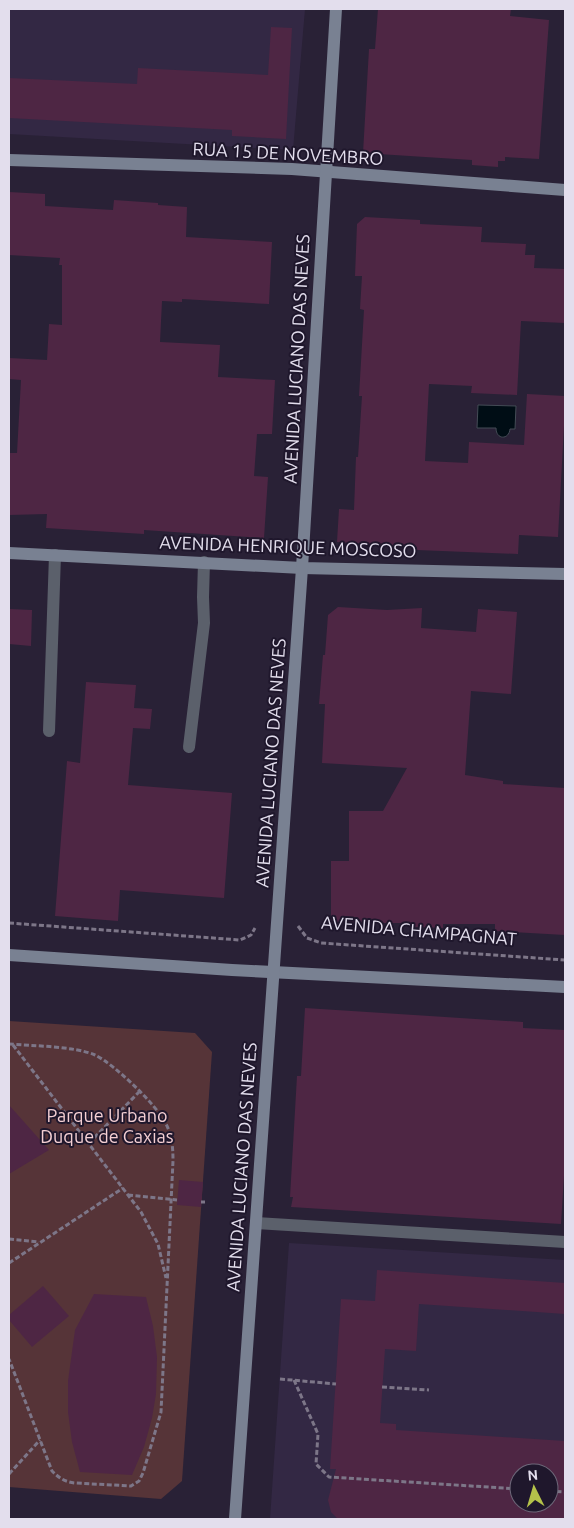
<svg xmlns="http://www.w3.org/2000/svg" width="574" height="1528" font-family="Ubuntu,sans-serif">
  <rect width="100%" height="100%" fill="#292136"/>
  <g fill="#332844" fill-rule="evenodd">
    <polygon points="9,9 305,9 293,150 9,134"/>
    <path d="M289 1243 565 1260V1519H270ZM519 1473H549V1503H519Z"/>
  </g>
  <polygon fill="#563438" points="9,1021 195,1033 212,1052 182,1481 161,1499 9,1487"/>
  <path fill="#000d15" stroke="#444c56" d="M478 405 516 406 515 429H510C509 440 496 440 496 428H477Z"/>
  <g fill="#4e2644" fill-rule="evenodd">
    <polygon points="378,9 511,9 510,16 549,20 539,159 505,157 505,161 498,161 498,167 472,165 472,160 363,153 369,49 375,49"/>
    <polygon points="271,27 292,28 286,139 232,136 232,130 9,118 9,78 137,84 138,68 268,75"/>
    <polygon points="9,192 45,194 45,206 113,210 114,200 158,203 158,205 187,207 186,237 272,242 269,304 182,299 182,302 162,301 160,342 220,345 218,377 275,380 272,434 257,434 254,476 268,477 264,538 144,530 144,534 46,528 47,514 9,515 9,453 17,453 21,380 9,379 9,358 47,360 49,324 62,325 62,265 59,265 60,258 9,255"/>
    <polygon points="365,217 420,220 420,224 482,227 481,242 526,244 525,255 535,255 534,268 565,269 565,323 521,321 517,395 471,393 472,386 429,384 425,461 468,463 469,442 524,445 527,394 565,396 565,426 564,426 558,537 519,535 518,554 417,550 417,547 337,542 339,509 354,510 356,457 358,457 362,396 359,396 364,310 360,309 362,276 355,276 357,224"/>
    <polygon points="338,607 387,610 422,608 421,628 476,632 478,609 517,612 511,694 471,691 465,775 503,781 503,784 565,788 565,935 495,931 495,924 443,924 443,928 415,927 415,923 331,923 331,861 349,861 349,811 383,811 407,768 322,763 325,704 319,704 323,655 325,655 328,615"/>
    <polygon points="9,609 32,610 31,646 9,644"/>
    <polygon points="86,682 136,685 134,708 152,709 150,729 133,728 128,785 232,793 224,898 120,890 118,921 55,916 67,761 80,763"/>
    <polygon points="305,1008 523,1022 523,1028 565,1030 565,1160 561,1224 291,1207 293,1197 290,1197 297,1076 301,1076"/>
    <polygon points="9,1105 49,1150 9,1174"/>
    <polygon points="179,1180 203,1182 201,1207 177,1205"/>
    <path d="M377 1270 565 1283V1314L419 1304 416 1351 385 1349 380 1423 396 1424V1430L565 1441V1519H338L331 1512 328 1500 336 1469H330L341 1299 375 1301ZM519 1473H549V1503H519Z"/>
    <polygon points="43,1286 69,1316 32,1347 9,1320 9,1315"/>
    <polygon points="94,1294 146,1297 153,1326 157,1357 156,1394 152,1418 144,1447 132,1475 80,1472 72,1442 68,1412 68,1381 75,1330"/>
  </g>
  <g fill="none" stroke-linecap="round" stroke-linejoin="round">
    <g stroke="#7d7688" stroke-width="3" stroke-dasharray="5 2.5" stroke-linecap="butt">
      <polyline points="9,923 240,940 251,935 255,928"/>
      <polyline points="298,926 307,938 321,943 565,960"/>
      <path d="M9 1044C33 1046 74 1046 95 1055 114 1064 157 1105 166 1124 172 1135 173 1148 173 1161L161 1412 143 1473 139 1481 131 1486 75 1483C65 1482 59 1478 52 1471L9 1359"/>
      <polyline points="13,1045 141,1212 158,1244 166,1278"/>
      <polyline points="89,1143 139,1092"/>
      <polyline points="128,1195 177,1200"/>
      <polyline points="201,1202 205,1202"/>
      <polyline points="9,1239 39,1242"/>
      <polyline points="9,1263 123,1188"/>
      <polyline points="280,1379 336,1384"/>
      <polyline points="294,1380 318,1434 316,1464 329,1477 519,1489"/>
      <polyline points="382,1387 429,1390"/>
      <polyline points="9,1474 40,1440"/>
      <polyline points="549,1491 565,1492"/>
    </g>
    <g stroke="#5b606b" stroke-width="12">
      <polyline points="49,731 55,555"/>
      <polyline points="189,747 204,623 203,597 204,562"/>
    </g>
    <polyline stroke="#5b606b" stroke-width="12" points="256,1223 565,1242"/>
    <g stroke="#798192" stroke-width="12">
      <polyline points="9,160 292,169 565,190"/>
      <polyline points="9,553 302,568 565,574"/>
      <polyline points="9,955 232,970 565,987"/>
      <polyline points="235,1519 302,568 336,9"/>
    </g>
  </g>
  <g text-anchor="middle" stroke-width="4" stroke-linejoin="round" paint-order="stroke">
    <g font-size="18" fill="#e3deed" stroke="#1f172c">
      <text transform="translate(288 154) rotate(3)" y="6">RUA 15 DE NOVEMBRO</text>
      <text transform="translate(297 359) rotate(-87)" y="6">AVENIDA LUCIANO DAS NEVES</text>
      <text transform="translate(288 547) rotate(2)" y="6">AVENIDA HENRIQUE MOSCOSO</text>
      <text transform="translate(271 763) rotate(-86)" y="6">AVENIDA LUCIANO DAS NEVES</text>
      <text transform="translate(419 931) rotate(5)" y="6">AVENIDA CHAMPAGNAT</text>
      <text transform="translate(242 1167) rotate(-86)" y="6">AVENIDA LUCIANO DAS NEVES</text>
    </g>
    <g font-size="18" fill="#f4cfd3" stroke="#1f172c">
      <text x="107" y="1122">Parque Urbano<tspan x="107" dy="21">Duque de Caxias</tspan></text>
    </g>
  </g>
  <rect width="574" height="1528" fill="none" stroke="#e3deed" stroke-width="20"/>
  <g transform="translate(534 1488) rotate(355)"><circle r="24" fill="#1f172c" stroke="#6d6779"/>
  <path d="M0-4L9 19L0 12L-9 19Z" fill="#b4c24a"/>
  <text y="-8" font-size="14" font-weight="bold" text-anchor="middle" fill="#e3deed">N</text>
  </g>
</svg>
